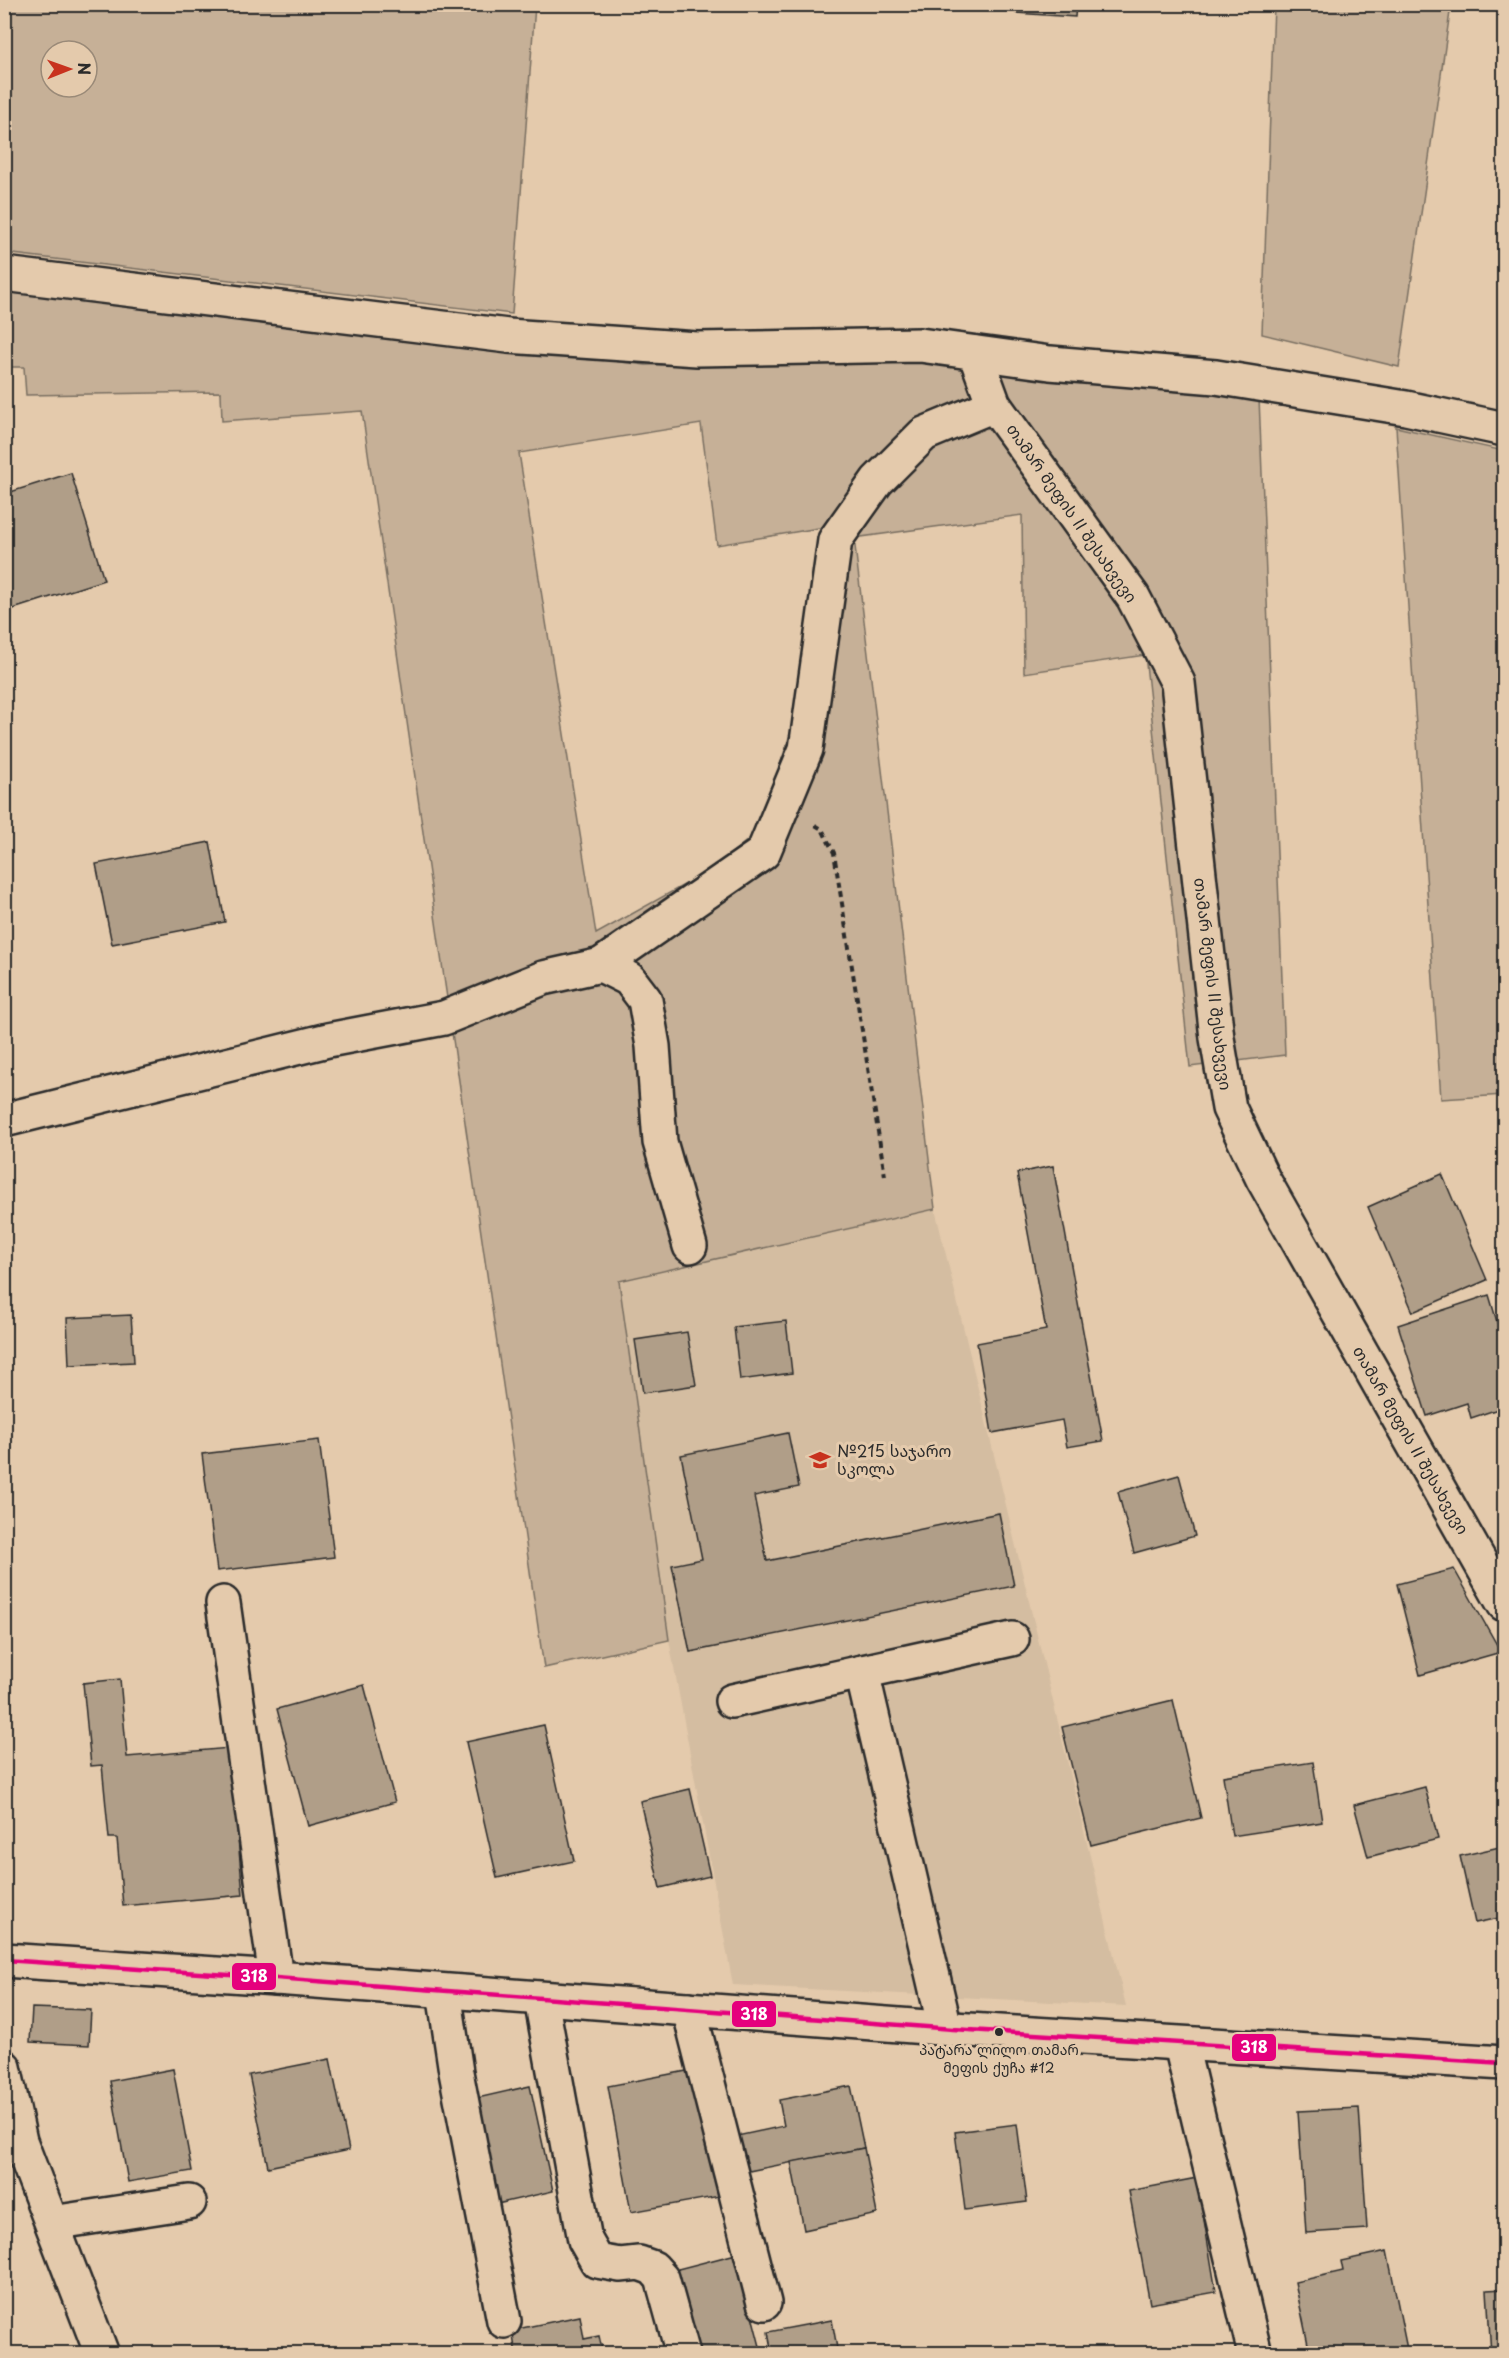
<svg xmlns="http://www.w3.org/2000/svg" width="1509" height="2358" font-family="'Playpen Sans','Noto Sans Georgian',sans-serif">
  <rect width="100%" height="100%" fill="#e4caac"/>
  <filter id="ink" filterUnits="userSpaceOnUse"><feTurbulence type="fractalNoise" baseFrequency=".0167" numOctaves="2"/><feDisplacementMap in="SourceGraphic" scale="12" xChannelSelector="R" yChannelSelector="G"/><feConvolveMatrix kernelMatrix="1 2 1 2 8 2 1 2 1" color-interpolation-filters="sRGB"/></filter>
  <g filter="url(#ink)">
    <polygon fill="#d4bda1" points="935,1209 1126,2006 733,1985 669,1640 619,1281"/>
    <g fill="#c6b097" stroke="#786e61" stroke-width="1.5" fill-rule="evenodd">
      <path d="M5 4 535 5 512 314 5 253ZM51 51H87V87H51Z"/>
      <polygon points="1274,5 1451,5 1399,367 1262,334"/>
      <path d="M4 285 646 365 924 356 1259 398 1285 1055 1190 1067 1145 655 1024 673 1022 515 854 538 935 1209 619 1281 669 1640 544 1668 362 411 222 421 221 392 26 395 24 367H5ZM701 424 717 545 825 527 792 728 759 831 709 871 596 934 519 453Z"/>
      <polygon points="1396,427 1504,451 1504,1095 1441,1099"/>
    </g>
    <g fill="#b09e88" stroke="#2b2b2b" stroke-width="1.5">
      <polygon points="1017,4 1076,4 1075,17 1016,13"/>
      <polygon points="71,473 104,580 10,610 4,592 4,494"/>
      <polygon points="210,842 225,922 112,944 96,864"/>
      <polygon points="1053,1166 1103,1441 1067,1447 1062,1420 992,1433 977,1343 1046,1330 1017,1173"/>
      <polygon points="1442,1174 1487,1280 1413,1312 1368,1207"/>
      <polygon points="1489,1295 1504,1345 1504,1407 1471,1418 1467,1403 1427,1416 1398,1325"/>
      <polygon points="131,1315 134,1362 69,1365 67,1318"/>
      <polygon points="786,1321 792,1373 740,1380 734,1327"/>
      <polygon points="687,1332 696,1385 643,1393 635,1340"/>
      <polygon points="788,1433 799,1487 754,1496 767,1561 999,1513 1014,1586 690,1652 672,1565 702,1559 681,1455"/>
      <polygon points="319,1440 334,1557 217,1571 202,1454"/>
      <polygon points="1179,1475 1195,1536 1134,1553 1118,1492"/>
      <polygon points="1454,1569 1501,1652 1420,1675 1397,1584"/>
      <polygon points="120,1679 127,1757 230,1748 243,1895 123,1906 117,1838 109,1838 102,1765 91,1766 83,1683"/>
      <polygon points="364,1685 395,1802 308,1826 277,1709"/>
      <polygon points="1173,1700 1201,1818 1091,1845 1062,1727"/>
      <polygon points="544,1725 574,1861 497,1878 466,1742"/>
      <polygon points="1313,1762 1322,1822 1232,1836 1223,1776"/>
      <polygon points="1425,1787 1438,1839 1368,1857 1354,1805"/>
      <polygon points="690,1789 710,1876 660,1888 640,1801"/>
      <polygon points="1504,1846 1504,1917 1475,1923 1460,1856"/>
      <polygon points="32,2008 91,2010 89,2045 30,2042"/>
      <polygon points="330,2059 349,2150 268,2167 249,2075"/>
      <polygon points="173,2069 192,2171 128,2182 110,2081"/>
      <polygon points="697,2069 720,2196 631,2212 608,2086"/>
      <polygon points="530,2086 553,2191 497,2204 473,2099"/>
      <polygon points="851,2086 864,2148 744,2172 737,2136 784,2126 779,2100"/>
      <polygon points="1359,2108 1367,2229 1306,2233 1298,2111"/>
      <polygon points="1017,2124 1027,2202 965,2210 955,2132"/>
      <polygon points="864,2148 877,2214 804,2230 791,2162"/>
      <polygon points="1197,2178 1216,2292 1150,2304 1129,2191"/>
      <polygon points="1387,2251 1408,2354 1310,2354 1295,2282 1343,2271 1341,2261"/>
      <polygon points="736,2254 762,2354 700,2354 678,2269"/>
      <polygon points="1504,2289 1504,2354 1491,2354 1487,2290"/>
      <polygon points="580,2316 584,2339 599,2336 603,2354 516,2354 512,2330"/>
      <polygon points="832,2320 838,2354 772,2354 768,2332"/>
    </g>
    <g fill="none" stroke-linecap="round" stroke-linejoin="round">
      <defs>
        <g id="minor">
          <polyline points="4,274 508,336 697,349 920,345 1050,363 1216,377 1406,408 1504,429"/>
          <polyline points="975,353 994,405 1133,597 1178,683 1217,1038 1229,1108 1263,1179 1504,1604"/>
          <polyline points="601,965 629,979 645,1000 653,1046 660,1142 690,1246"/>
          <polyline points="4,1120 328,1040 444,1018 543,978 601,965 763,853 806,749 835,540 877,481 924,434 994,405"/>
          <polyline points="223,1603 276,1978"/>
          <polyline points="732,1701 862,1672"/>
          <polyline points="4,1960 276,1978 953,2029 1504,2063"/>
          <polyline points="444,1992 456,2072 504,2321"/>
          <polyline points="541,1999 585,2240 597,2261 620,2265 639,2263 653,2268 662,2278 683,2354"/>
          <polyline points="689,2009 764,2303"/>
          <polyline points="945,2028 862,1672 1012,1639"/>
          <polyline points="1181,2045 1255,2354"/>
          <polyline points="4,2067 20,2141 102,2354"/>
          <polyline points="52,2223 189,2202"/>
        </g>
      </defs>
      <use href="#minor" stroke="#2b2b2b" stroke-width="38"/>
      <polyline stroke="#2b2b2b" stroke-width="4" stroke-dasharray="6 4.5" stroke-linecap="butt" points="815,825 822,829 834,853 885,1176"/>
      <use href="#minor" stroke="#e4caac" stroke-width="33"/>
      <defs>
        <polyline id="bus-1" points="4,1960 276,1978 953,2029 1504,2063"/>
      </defs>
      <use href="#bus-1" stroke="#e4caac" stroke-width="9"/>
      <use href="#bus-1" stroke="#e5007d" stroke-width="4.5"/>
    </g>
  </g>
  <defs>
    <symbol id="school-bare" viewBox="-9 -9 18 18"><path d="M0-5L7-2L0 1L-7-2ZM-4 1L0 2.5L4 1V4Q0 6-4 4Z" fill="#c8321e" stroke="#e4caac" stroke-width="2.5" paint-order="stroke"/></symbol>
  </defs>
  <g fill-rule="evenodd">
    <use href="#school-bare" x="805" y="1445" width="30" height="30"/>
  </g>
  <circle fill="#2b2b2b" stroke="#e4caac" stroke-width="2" cx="999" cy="2032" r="5"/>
  <g text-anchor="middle" stroke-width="6" stroke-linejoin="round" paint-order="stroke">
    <g font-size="14" fill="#2b2b2b" stroke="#e4caac">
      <text x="999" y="2055">პატარა ლილო თამარ<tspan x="999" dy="18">მეფის ქუჩა #12</tspan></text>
    </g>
    <g font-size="16" fill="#2b2b2b" stroke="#e4caac">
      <text transform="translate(1072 513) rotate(55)" y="6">თამარ მეფის II შესახვევი</text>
      <text transform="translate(1213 984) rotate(83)" y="6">თამარ მეფის II შესახვევი</text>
      <text transform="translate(1411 1440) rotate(60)" y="6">თამარ მეფის II შესახვევი</text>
    </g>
    <g font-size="16" fill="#2b2b2b" stroke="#e4caac" text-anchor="start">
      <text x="837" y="1457">№215 საჯარო<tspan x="837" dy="18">სკოლა</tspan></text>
    </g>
  </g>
  <g stroke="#e4caac" stroke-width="2">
    <rect x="231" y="1962" width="46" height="29" rx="6" fill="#e5007d"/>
    <rect x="731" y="2000" width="46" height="28" rx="6" fill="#e5007d"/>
    <rect x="1231" y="2033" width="46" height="29" rx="6" fill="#e5007d"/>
  </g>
  <g font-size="16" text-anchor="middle" font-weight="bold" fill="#fff">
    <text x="254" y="1982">318</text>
    <text x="754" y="2020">318</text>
    <text x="1254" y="2053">318</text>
  </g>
  <rect width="1509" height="2358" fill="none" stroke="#e4caac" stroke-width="24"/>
  <rect x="12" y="12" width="1485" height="2334" fill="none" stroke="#2b2b2b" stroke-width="2" filter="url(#ink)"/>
  <g transform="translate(69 69) rotate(89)"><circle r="28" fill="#e4caac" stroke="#9a8a78" stroke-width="1.5"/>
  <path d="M0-4.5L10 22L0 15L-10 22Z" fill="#c8321e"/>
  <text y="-9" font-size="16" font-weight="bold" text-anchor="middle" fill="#2b2b2b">N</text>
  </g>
</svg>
